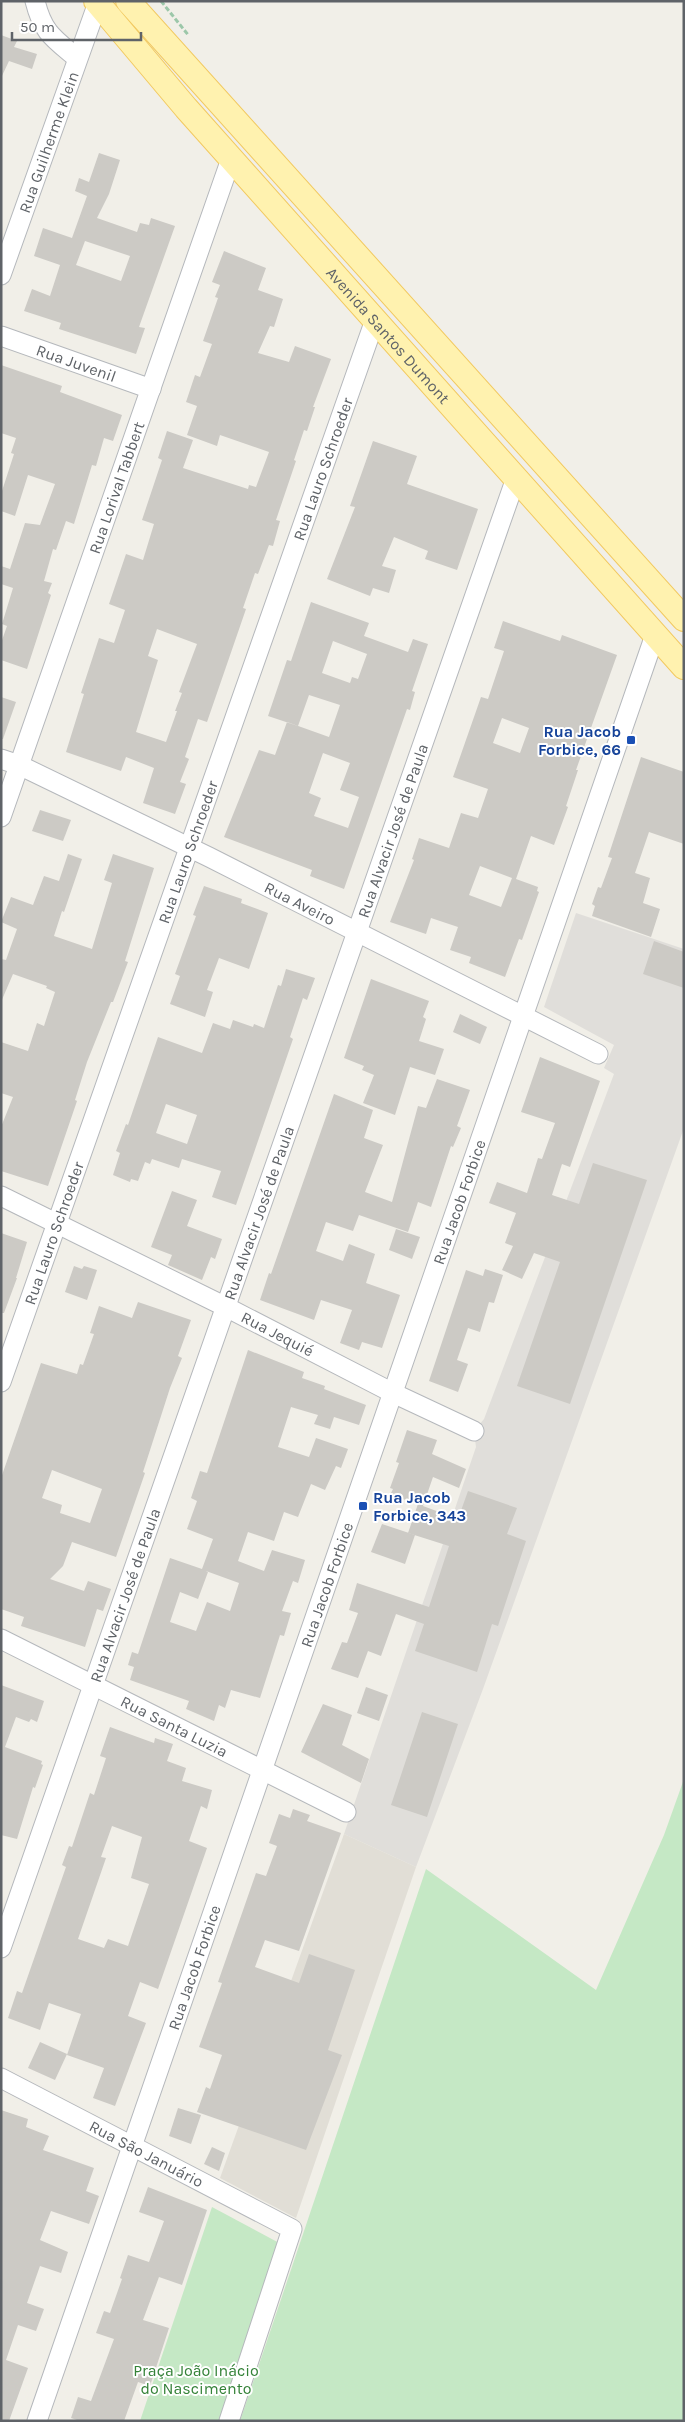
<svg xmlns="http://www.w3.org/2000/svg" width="685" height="2422" font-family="Karla,sans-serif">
  <rect width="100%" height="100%" fill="#f1efe8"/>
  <polygon fill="#e0deda" points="576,913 684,949 684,1128 483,1689 416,1867 344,1834 476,1447 474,1431 484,1419 614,1074 604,1068 614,1045 544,1007"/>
  <polygon fill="#e1ded6" points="344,1834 416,1867 296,2218 220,2178"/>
  <g fill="#c5e8c5">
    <polygon points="684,1779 684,2421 240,2421 426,1869 596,1990 664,1835"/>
    <polygon points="212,2207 283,2245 225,2421 140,2421"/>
  </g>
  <g fill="#cccac5" fill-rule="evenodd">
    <polygon points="1,35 17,41 14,47 37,54 32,69 9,61 1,78"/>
    <path d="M99 153 120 160 109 194 97 218 137 232 140 223 149 225 151 218 175 226 139 327 145 328 136 354 59 329 61 323 24 311 32 289 50 296 60 265 34 256 43 228 72 238 87 196 75 191 79 178 89 182ZM85 241 130 256 121 281 76 265Z"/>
    <path d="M224 251 266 268 258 290 283 299 274 327 270 326 258 353 289 362 295 346 331 359 313 407H315L307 431 304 430 294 460 296 461 276 520 280 521 273 546 269 545 258 574 255 573 243 608 246 609 207 722 198 719 185 757 189 759 180 782 186 784 175 814 143 803 154 768 126 757 121 771 66 752 84 694 81 693 99 638 114 643 125 610 109 604 126 554 143 560 154 524 142 520 162 460 158 458 167 431 193 440 183 468 248 489 249 485 256 487 269 452 220 435 217 446 187 435 197 406 186 402 195 375 200 377 212 344 203 341 218 298 215 297 220 285 212 282ZM157 629 197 644 179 692 182 693 175 711H177L166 742 136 732 158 660 148 656Z"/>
    <polygon points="1,365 62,386 60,392 122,415 113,441 104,438 96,466 92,465 74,524 66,521 56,550 53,549 44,581 52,583 48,593 51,595 27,669 1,660 1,643 7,626 2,624 13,588 1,584 1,566 10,569 25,523 40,525 55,484 28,475 15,516 1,511 1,494 14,454 11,453 16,438 1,433"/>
    <polygon points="373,441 417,456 407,484 478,509 457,570 425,559 428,551 394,537 382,566 396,570 389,593 373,588 370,596 327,579 355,507 350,506"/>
    <path d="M311 602 369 623 364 636 408 652 413 639 428 644 412 691 415 692 410 710 407 709 344 889 310 876 312 870 224 837 259 750 275 755 287 722 329 737 340 705 309 695 298 726 268 716 287 660 291 661ZM333 641 367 654 358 679 352 677 350 683 322 673ZM323 753 350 763 340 790 359 797 348 828 314 816 321 798 309 793Z"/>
    <path d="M503 621 560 641 562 635 617 655 576 770H578L566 806 568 807 554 845 531 836 516 879 538 887 537 891 539 892 522 940 519 939 505 977 469 963 471 957 450 950 458 927 431 918 426 934 390 922 414 860 412 859 419 838 449 848 461 813 478 818 488 789 453 777 481 697 488 699 504 651 494 648ZM502 718 529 728 520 753 493 743ZM480 866 512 878 501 907 469 895Z"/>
    <polygon points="1,697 16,702 3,739 1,739"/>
    <polygon points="641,757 684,772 684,844 649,832 635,873 650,878 643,903 660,909 651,937 592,916 595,906 592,904 598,887 601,888 612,858 608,857"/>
    <polygon points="40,810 71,820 63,841 32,831"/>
    <polygon points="68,854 82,859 64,912 62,911 54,936 92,949 112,883 104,880 113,854 154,868 125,961 128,962 113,1002 111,1002 87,1062 75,1100 77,1101 48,1186 1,1171 1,1127 13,1097 1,1093 1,1042 28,1051 37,1023 44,1026 55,992 46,988 47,986 13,974 1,1002 1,959 6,960 17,929 1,922 11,897 33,905 44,876 59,881"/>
    <polygon points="204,886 242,899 241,903 268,913 249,969 219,958 207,990 213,992 205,1017 170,1004 180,976 175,974 196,916 193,915"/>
    <polygon points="654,941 684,952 684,988 643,974"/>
    <path d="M286 969 315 978 307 1000 303 998 290 1037 293 1039 236 1205 212 1197 221 1171 182 1159 179 1168 152 1159 150 1164 145 1162 138 1181 131 1179 130 1182 113 1175 120 1153 116 1151 126 1124 128 1125 158 1037 202 1053 213 1023 230 1029 233 1020 253 1027 254 1024 264 1028 278 985 281 986ZM166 1104 197 1115 187 1144 156 1133Z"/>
    <polygon points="371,979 429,1001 423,1017 426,1019 419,1041 444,1049 435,1075 410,1067 395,1115 363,1103 374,1075 362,1070 364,1066 344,1058"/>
    <polygon points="460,1014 487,1027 480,1044 453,1032"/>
    <polygon points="540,1057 600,1081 570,1167 562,1164 552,1195 579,1204 593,1163 647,1180 570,1404 517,1386 560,1262 534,1253 522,1279 502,1270 513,1246 505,1243 516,1213 489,1203 497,1182 527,1193 538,1158 542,1159 555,1123 521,1112"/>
    <polygon points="437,1079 470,1090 457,1126 461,1128 453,1147 451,1146 431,1207 418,1202 408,1232 359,1215 353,1231 326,1222 316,1251 343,1261 349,1244 375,1254 366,1283 400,1295 382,1348 362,1342 359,1350 340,1343 352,1310 321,1300 314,1320 260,1300 269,1273 271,1274 334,1094 373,1110 364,1138 383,1145 365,1192 392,1202 418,1106 426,1108"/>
    <polygon points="172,1191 197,1200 187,1226 222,1239 215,1259 211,1257 202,1280 168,1265 172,1255 151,1247"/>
    <polygon points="396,1229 420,1237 412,1259 389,1250"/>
    <polygon points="1,1233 27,1242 16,1278 17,1278 4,1313 1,1313"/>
    <polygon points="74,1266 82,1269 84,1266 97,1270 87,1300 65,1292"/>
    <polygon points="485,1269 503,1275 494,1303 489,1302 480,1332 468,1328 457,1360 468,1364 458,1392 429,1381 466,1270 483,1276"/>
    <path d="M138 1302 191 1320 178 1356 182 1358 170 1388 143 1472 145 1473 116 1557 72 1542 63 1566 50 1579 84 1591 88 1581 111 1589 103 1611 97 1609 85 1647 21 1626 24 1617 1 1609V1478L41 1363 77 1374 80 1364 83 1365 94 1334 90 1333 99 1306 132 1318ZM52 1470 102 1489 90 1523 60 1513 62 1505 42 1498Z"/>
    <path d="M248 1350 304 1372 302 1378 325 1386 324 1389 366 1405 359 1425 334 1417 330 1429 314 1424 318 1415 291 1407 278 1447 309 1457 316 1438 348 1449 341 1468 336 1466 325 1490 311 1484 298 1517 284 1512 274 1541 248 1532 238 1561 264 1571 272 1550 305 1560 298 1583 293 1581 282 1611 291 1613 284 1636 280 1635 260 1698 231 1690 225 1708 219 1705 214 1721 186 1709 189 1701 130 1680 134 1667 128 1665 132 1652 138 1654 170 1558 202 1569 213 1539 187 1529 197 1501 191 1498 200 1471 207 1473ZM206 1571 239 1583 230 1611 207 1602 196 1631 170 1622 180 1592 198 1599 208 1572Z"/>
    <polygon points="407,1430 437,1440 432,1454 466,1469 459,1488 433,1477 423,1506 458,1519 468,1491 517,1508 507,1534 526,1541 498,1626 492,1624 477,1672 415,1651 424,1624 396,1614 381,1656 368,1651 358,1678 331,1669 342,1642 347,1643 358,1613 349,1610 357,1583 429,1607 449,1546 408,1533 418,1504 390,1495 393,1489 390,1488 399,1463 396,1462"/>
    <polygon points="382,1524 415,1535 405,1564 371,1552"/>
    <polygon points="1,1685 44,1701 37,1722 31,1719 29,1722 16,1717 5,1747 42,1761 41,1764 43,1765 35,1788 33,1787 17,1839 1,1835"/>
    <polygon points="366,1687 388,1695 379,1721 357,1713"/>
    <polygon points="323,1704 352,1715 342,1745 369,1759 361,1783 301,1752"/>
    <polygon points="422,1712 458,1724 427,1817 391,1805"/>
    <path d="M110 1727 154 1743 155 1738 173 1744 167 1761 186 1768 182 1781 212 1790 207 1809 201 1806 189 1841 207 1848 158 1989 140 1982 128 2016 146 2023 115 2106 93 2098 104 2068 67 2055 81 2014 49 2003 40 2030 8 2018 17 1991 22 1993 66 1867 62 1865 69 1846 72 1847 90 1793 94 1795 106 1758 100 1756ZM112 1826 142 1837 131 1878 149 1884 128 1946 108 1939 104 1948 78 1939 106 1858 101 1857Z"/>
    <polygon points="293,1809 310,1815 307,1821 341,1833 299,1951 265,1940 255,1967 299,1983 309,1954 355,1970 328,2050 342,2055 306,2150 197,2112 206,2087 210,2089 222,2055 199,2047 222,1983 218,1982 256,1873 266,1876 277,1846 269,1843 279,1814 290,1818"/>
    <polygon points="40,2042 67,2054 55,2080 28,2068"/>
    <polygon points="178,2108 201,2115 191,2144 169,2136"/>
    <polygon points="1,2110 28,2119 26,2127 49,2136 43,2150 94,2168 86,2191 99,2196 89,2224 51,2211 40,2240 68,2252 61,2273 40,2266 27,2303 44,2309 36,2331 18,2325 6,2360 28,2368 9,2421 1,2421"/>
    <polygon points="212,2147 225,2153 219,2171 204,2164"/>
    <polygon points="148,2187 207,2210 182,2285 159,2277 143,2320 169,2328 150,2386 138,2382 124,2421 80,2421 71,2418 78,2397 91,2401 114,2339 96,2333 104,2311 110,2313 122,2279 120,2278 128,2255 149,2262 164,2221 139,2212"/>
  </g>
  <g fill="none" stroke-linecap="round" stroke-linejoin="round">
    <defs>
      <g id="minor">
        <path d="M35 1C43 33 53 38 77 58"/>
        <path id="s1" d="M1 275 95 11"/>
        <path id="s2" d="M1 336 151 389"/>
        <path id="s3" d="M1 759 19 765 209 857 598 1054"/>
        <path id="s4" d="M1 817 231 159"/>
        <path id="s5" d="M1 1196 226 1307 393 1393 474 1431"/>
        <path id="s6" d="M1 1382 375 320"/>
        <path id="s7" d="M1 1639 346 1812"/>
        <path id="s8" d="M1 1948 516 478"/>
        <path id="s9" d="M1 2078 292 2229 229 2421"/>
        <path id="s10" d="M37 2421 655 635"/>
      </g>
      <g id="major">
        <path id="s11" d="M96 1 186 108 684 667"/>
        <polyline points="128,1 684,619"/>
      </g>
    </defs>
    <use href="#minor" stroke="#b5b8bc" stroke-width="21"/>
    <use href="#major" stroke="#f2c960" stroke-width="26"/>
    <polyline stroke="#9cc7a9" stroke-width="3" stroke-dasharray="5 2.5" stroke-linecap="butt" points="161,1 189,36"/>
    <use href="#minor" stroke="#fff" stroke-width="19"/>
    <use href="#major" stroke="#fff2af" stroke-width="24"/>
  </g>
  <g fill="#1a4fb4" stroke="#fff" stroke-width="2">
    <rect x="626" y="735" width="10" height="10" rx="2.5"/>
    <rect x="358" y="1501" width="10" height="10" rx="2.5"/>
  </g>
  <g text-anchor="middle" stroke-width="4" stroke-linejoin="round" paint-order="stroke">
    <g font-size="16" fill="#5f6368" stroke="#fff">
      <text dy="6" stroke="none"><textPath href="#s1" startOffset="141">Rua Guilherme Klein</textPath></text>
      <text dy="6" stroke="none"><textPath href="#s11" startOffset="444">Avenida Santos Dumont</textPath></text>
      <text dy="6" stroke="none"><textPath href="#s2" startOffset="80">Rua Juvenil</textPath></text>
      <text dy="6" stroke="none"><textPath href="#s6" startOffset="968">Rua Lauro Schroeder</textPath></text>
      <text dy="6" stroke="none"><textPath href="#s4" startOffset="349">Rua Lorival Tabbert</textPath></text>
      <text dy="6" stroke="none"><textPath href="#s8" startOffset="1184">Rua Alvacir José de Paula</textPath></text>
      <text dy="6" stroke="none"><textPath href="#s6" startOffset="562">Rua Lauro Schroeder</textPath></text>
      <text dy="6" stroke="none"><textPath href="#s3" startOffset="332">Rua Aveiro</textPath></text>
      <text dy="6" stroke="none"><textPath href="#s10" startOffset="1290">Rua Jacob Forbice</textPath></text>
      <text dy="6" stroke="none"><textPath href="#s8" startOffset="779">Rua Alvacir José de Paula</textPath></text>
      <text dy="6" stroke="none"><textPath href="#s6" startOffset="158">Rua Lauro Schroeder</textPath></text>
      <text dy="6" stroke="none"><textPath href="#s5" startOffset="309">Rua Jequié</textPath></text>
      <text dy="6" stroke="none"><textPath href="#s10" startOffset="885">Rua Jacob Forbice</textPath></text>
      <text dy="6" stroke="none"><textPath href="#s8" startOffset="374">Rua Alvacir José de Paula</textPath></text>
      <text dy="6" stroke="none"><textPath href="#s7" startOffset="194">Rua Santa Luzia</textPath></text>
      <text dy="6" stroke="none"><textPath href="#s10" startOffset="480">Rua Jacob Forbice</textPath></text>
      <text dy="6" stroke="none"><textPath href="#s9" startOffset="164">Rua São Januário</textPath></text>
    </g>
    <g font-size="16" font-weight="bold" fill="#164399" stroke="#fff" text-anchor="end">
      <text x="621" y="737">Rua Jacob<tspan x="621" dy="18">Forbice, 66</tspan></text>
      <text x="373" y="1503" text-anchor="start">Rua Jacob<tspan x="373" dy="18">Forbice, 343</tspan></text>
    </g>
    <g font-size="16" fill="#348238" stroke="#fff">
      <text x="196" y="2376">Praça João Inácio<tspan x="196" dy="18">do Nascimento</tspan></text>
    </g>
  </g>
  <rect width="685" height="2422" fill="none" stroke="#5f6368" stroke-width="5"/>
  <path d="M12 32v8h129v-8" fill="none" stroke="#5f6368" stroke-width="2.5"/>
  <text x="20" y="32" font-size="15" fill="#5f6368" stroke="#ffffff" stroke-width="4" paint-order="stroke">50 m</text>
</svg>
